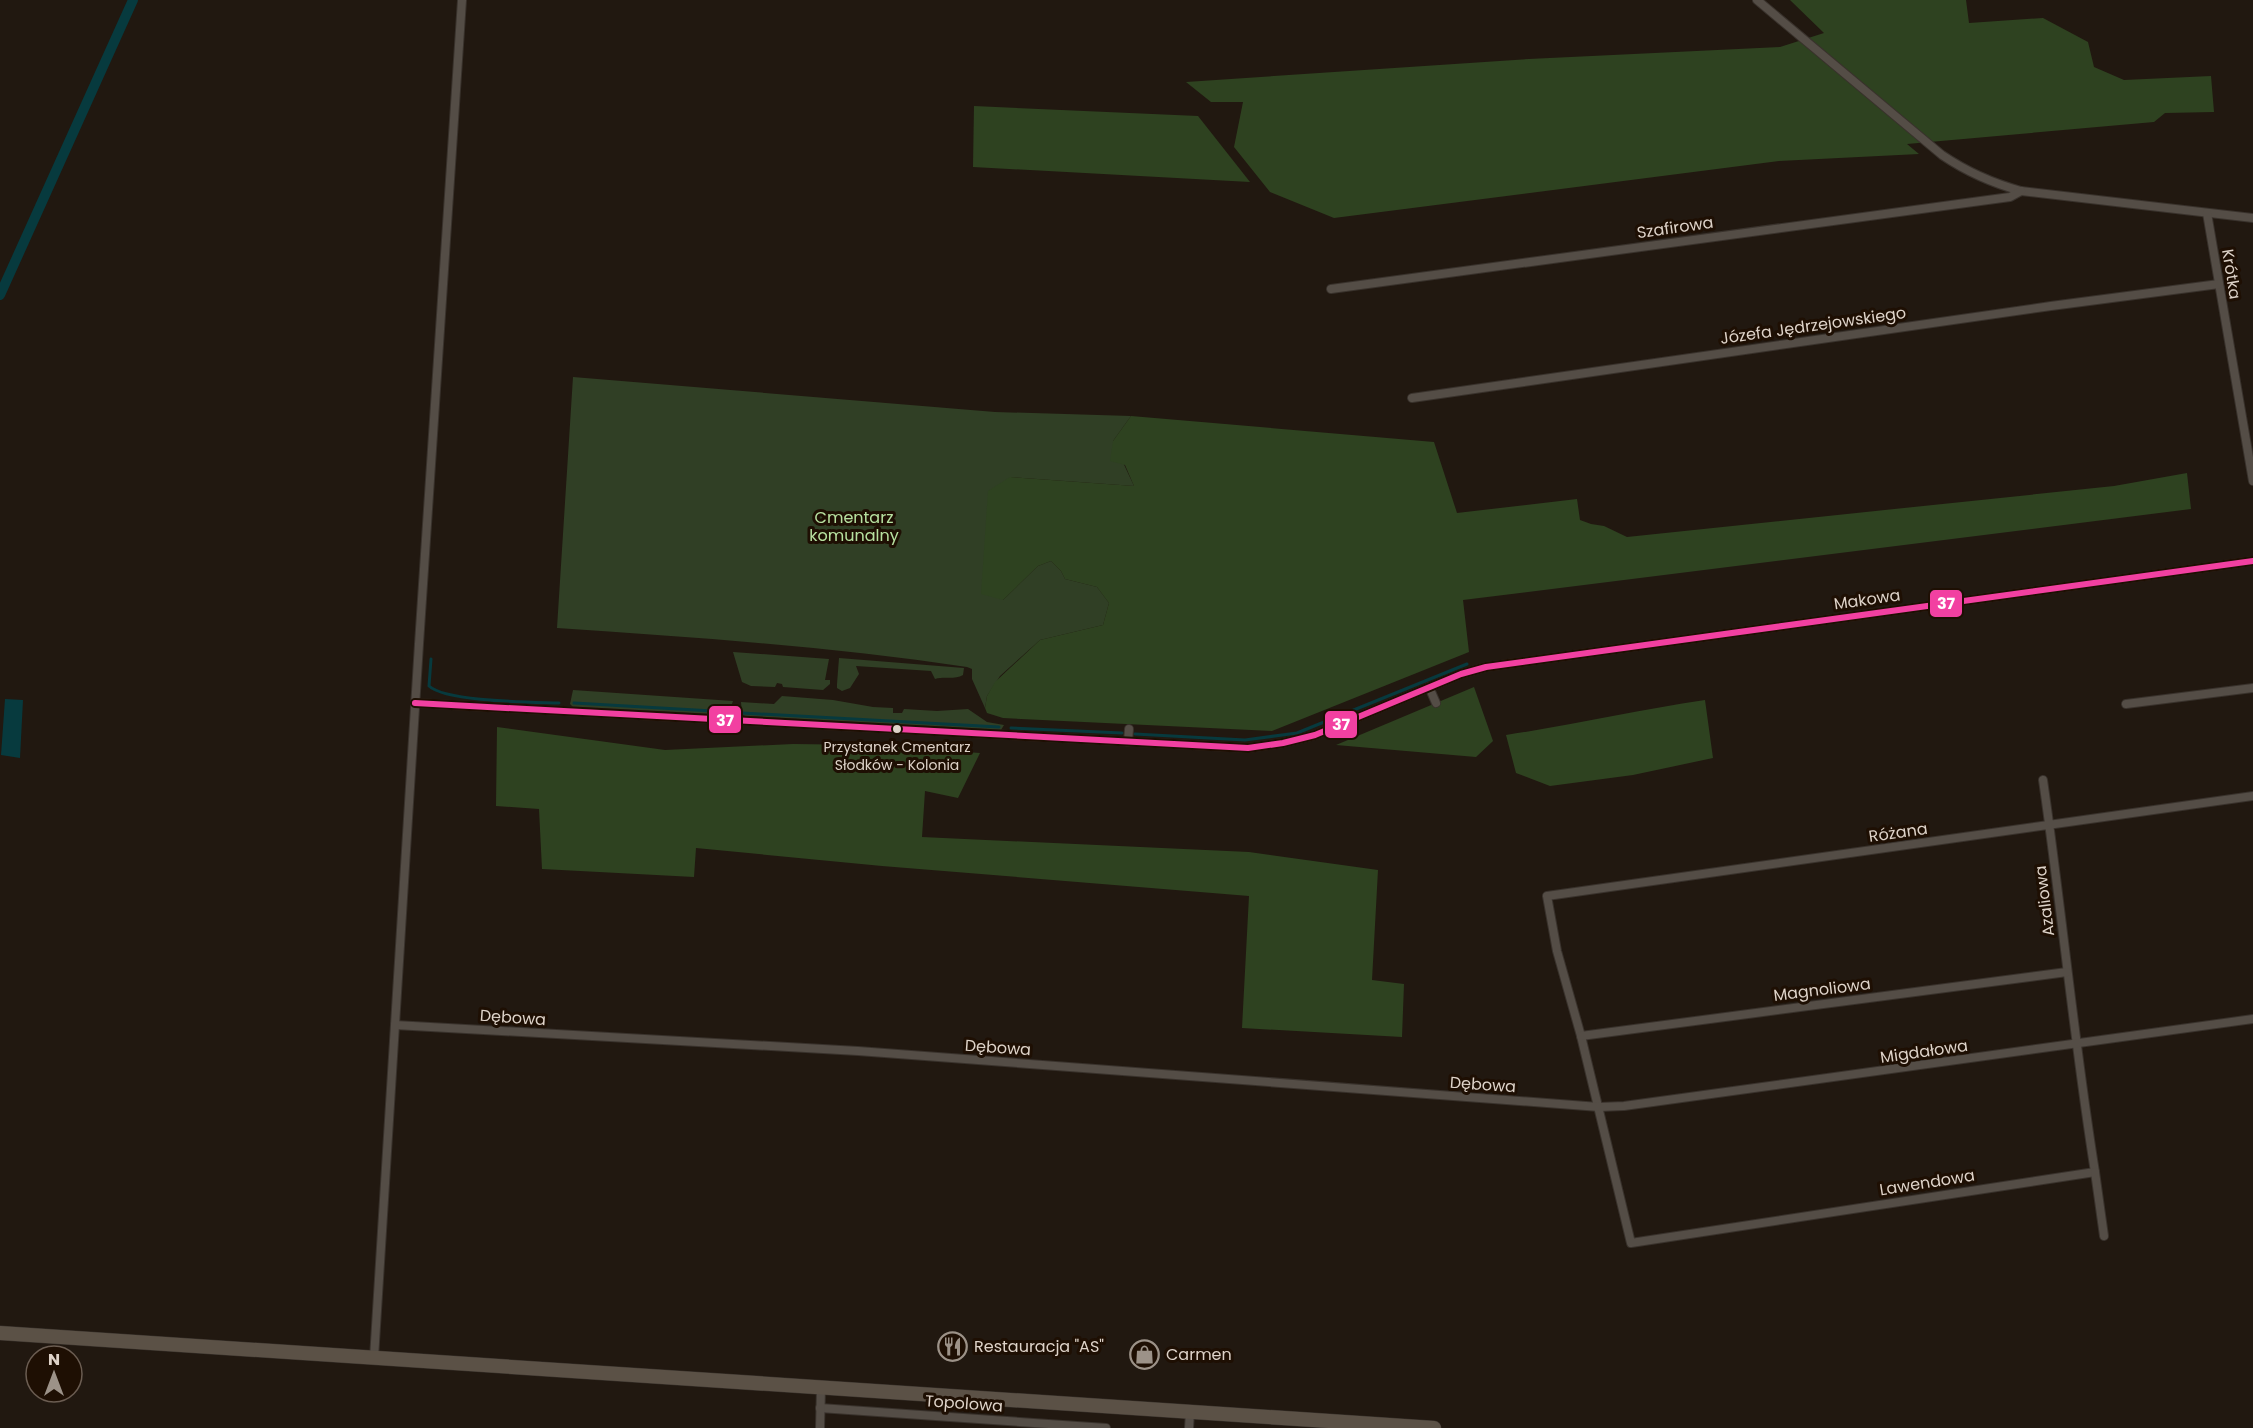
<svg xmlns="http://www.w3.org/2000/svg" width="2253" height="1428" font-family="Poppins,sans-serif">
  <rect width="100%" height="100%" fill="#211810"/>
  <g fill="#303f25">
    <path d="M573 377 995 412 1131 416 1113 441 1134 486 1010 477 1003 600 1038 566 1051 561 1061 571 1065 579 1097 587 1109 603 1103 625 1040 640 1000 676 987 696 985 708 972 679V669L967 667C831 647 694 637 557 628Z"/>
    <polygon points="733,652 829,659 825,680 830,680 830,684 823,690 783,687 782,684 777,683 775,687 751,686 742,682"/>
    <path d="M839 658 964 668 963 675C955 680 944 676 935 679L931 671 856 666 859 674 850 688 842 691 837 688V684Z"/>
    <polygon points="573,690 733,701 728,715 573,707 570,704"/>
    <polygon points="782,696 833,700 873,707 893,708 893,713 902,713 904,709 937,711 968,709 987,722 1004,725 1001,730 745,716 742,714 741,702 774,704"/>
  </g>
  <g fill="#2e4220">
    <polygon points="1790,0 1966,0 1969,23 2043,18 2088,42 2094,67 2124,80 2211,76 2214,112 2165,113 2154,122 1907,144 1919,154 1779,161 1334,218 1270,192 1234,147 1243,102 1211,102 1186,82 1529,59 1780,47 1824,33"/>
    <polygon points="974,106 1198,116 1250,182 973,167"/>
    <polygon points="1131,416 1434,442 1457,513 1577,499 1580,520 1591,524 1604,526 1627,537 2114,486 2187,473 2191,509 1463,600 1469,652 1272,731 1003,718 987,713 985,708 987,696 995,682 1040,640 1103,625 1109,603 1097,587 1065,579 1061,571 1051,561 1038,566 1003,600 981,594 988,491 1010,477 1134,486 1125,465 1110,461 1113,441"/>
    <polygon points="1474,687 1493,741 1476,757 1336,745"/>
    <path d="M1705 700 1713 758 1633 775 1550 786 1516 773 1506 735C1572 725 1638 710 1705 700Z"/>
    <polygon points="497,727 665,750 793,744 868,745 980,753 958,798 925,791 922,837 1249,852 1378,870 1372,980 1404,984 1402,1037 1242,1028 1249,896 882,866 696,848 694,877 542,869 539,809 496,806"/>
  </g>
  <polygon fill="#073a3e" points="5,699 23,700 20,758 1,755"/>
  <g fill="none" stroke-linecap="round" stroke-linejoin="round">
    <g stroke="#073a3e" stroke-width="3">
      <path d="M431 659 429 686C446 702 533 702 559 703"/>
      <polyline points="574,703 730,712"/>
      <polyline points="742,713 999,727"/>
      <polyline points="1011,728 1122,733"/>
      <polyline points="1135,734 1245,740 1297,733 1467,664"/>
    </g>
    <polyline stroke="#073a3e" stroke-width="10" points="0,295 133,0"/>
    <defs>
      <g id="minor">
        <path d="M1757 0 1942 155C1967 172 1992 183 2021 191L2253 218"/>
        <polyline points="2207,213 2253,481"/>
        <polyline points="1331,289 2010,197 2021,191"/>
        <polyline points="1412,398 2051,306 2219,284"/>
        <polyline points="1429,687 1436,703"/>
        <polyline points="415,703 1248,748 1283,743 1315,735 1461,674 1486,667 2253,561"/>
        <polyline points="2126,704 2253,688"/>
        <polyline points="1128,742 1129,729"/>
        <path d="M2043 780C2062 911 2074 1042 2095 1172L1631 1243 1581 1036 1557 951 1547 896 2253 796"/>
        <polyline points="395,1025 858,1051 1599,1107 1624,1106 2253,1019"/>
        <polyline points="1581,1036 2067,972"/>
        <polyline points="2095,1172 2104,1236"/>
        <polyline points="374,1358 419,644 462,0"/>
        <polyline points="820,1408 1106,1428"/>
        <polyline points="820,1428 821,1388"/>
        <polyline points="1189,1428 1190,1412"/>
      </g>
      <polyline id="primary" points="0,1333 1434,1428"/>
    </defs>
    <use href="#minor" stroke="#39322c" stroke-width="10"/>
    <use href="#primary" stroke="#39322c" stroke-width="15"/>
    <use href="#minor" stroke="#544d46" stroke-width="8"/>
    <use href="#primary" stroke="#5b5146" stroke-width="14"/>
    <defs>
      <polyline id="bus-1" points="415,703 1248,748 1283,743 1315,735 1461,674 1486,667 2253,561"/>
    </defs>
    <use href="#bus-1" stroke="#1e0f03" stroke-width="10"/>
    <use href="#bus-1" stroke="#f240a1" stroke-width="6"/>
  </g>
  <defs>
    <symbol id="restaurant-ring" viewBox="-11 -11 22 22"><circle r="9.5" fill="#1e0f03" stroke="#9c9288" stroke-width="1.5"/><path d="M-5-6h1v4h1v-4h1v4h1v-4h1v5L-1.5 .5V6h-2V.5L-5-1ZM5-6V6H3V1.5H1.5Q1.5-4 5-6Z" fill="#9c9288"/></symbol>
    <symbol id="shop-ring" viewBox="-11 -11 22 22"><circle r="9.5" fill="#1e0f03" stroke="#9c9288" stroke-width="1.5"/><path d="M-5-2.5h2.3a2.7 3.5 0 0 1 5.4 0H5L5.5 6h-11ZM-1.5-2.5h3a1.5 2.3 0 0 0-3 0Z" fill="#9c9288"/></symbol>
  </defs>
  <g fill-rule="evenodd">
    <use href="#restaurant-ring" x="936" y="1330" width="33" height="33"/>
    <use href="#shop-ring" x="1128" y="1338" width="33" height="33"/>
  </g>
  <circle fill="#ded3c9" stroke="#1e0f03" stroke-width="2" cx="897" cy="729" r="5"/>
  <g text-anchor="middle" stroke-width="6" stroke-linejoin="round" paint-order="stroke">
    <g font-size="14" fill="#ded3c9" stroke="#1e0f03">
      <text x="897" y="752">Przystanek Cmentarz<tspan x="897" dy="18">Słodków - Kolonia</tspan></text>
    </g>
    <g font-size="16" fill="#ded3c9" stroke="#1e0f03">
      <text transform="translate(1675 227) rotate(-8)" y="6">Szafirowa</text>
      <text transform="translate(2232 274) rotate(81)" y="6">Krótka</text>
      <text transform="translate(1813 325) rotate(-8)" y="6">Józefa Jędrzejowskiego</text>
      <text transform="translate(1867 599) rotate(-8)" y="6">Makowa</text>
      <text transform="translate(1898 832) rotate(-8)" y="6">Różana</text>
      <text transform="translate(2044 901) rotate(-97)" y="6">Azaliowa</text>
      <text transform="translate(1822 989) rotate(-7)" y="6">Magnoliowa</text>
      <text transform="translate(513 1017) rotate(4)" y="6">Dębowa</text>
      <text transform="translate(998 1047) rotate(4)" y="6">Dębowa</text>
      <text transform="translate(1924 1051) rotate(-8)" y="6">Migdałowa</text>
      <text transform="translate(1483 1084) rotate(4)" y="6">Dębowa</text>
      <text transform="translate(1927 1182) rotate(-9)" y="6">Lawendowa</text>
      <text transform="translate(964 1403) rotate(4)" y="6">Topolowa</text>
    </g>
    <g font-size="16" fill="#b7e1a0" stroke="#1e0f03">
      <text x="854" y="523">Cmentarz<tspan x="854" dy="18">komunalny</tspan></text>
    </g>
    <g font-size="16" fill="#ded3c9" stroke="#1e0f03" text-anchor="start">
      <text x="974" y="1352">Restauracja "AS"</text>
      <text x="1166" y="1360">Carmen</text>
    </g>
  </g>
  <g stroke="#1e0f03" stroke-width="2">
    <rect x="1929" y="589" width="34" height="29" rx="6" fill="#f240a1"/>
    <rect x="708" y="705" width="34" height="29" rx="6" fill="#f240a1"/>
    <rect x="1324" y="710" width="34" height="29" rx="6" fill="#f240a1"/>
  </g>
  <g font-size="16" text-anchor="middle" font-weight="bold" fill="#fff">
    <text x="1946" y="609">37</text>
    <text x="725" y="726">37</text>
    <text x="1341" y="730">37</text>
  </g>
  <g transform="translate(54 1374)"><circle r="28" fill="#1e0f03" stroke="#6b5d52" stroke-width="1.5"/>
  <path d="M0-4.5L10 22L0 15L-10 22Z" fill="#9c9288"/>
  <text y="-9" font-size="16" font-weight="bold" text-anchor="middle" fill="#ded3c9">N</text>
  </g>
</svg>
